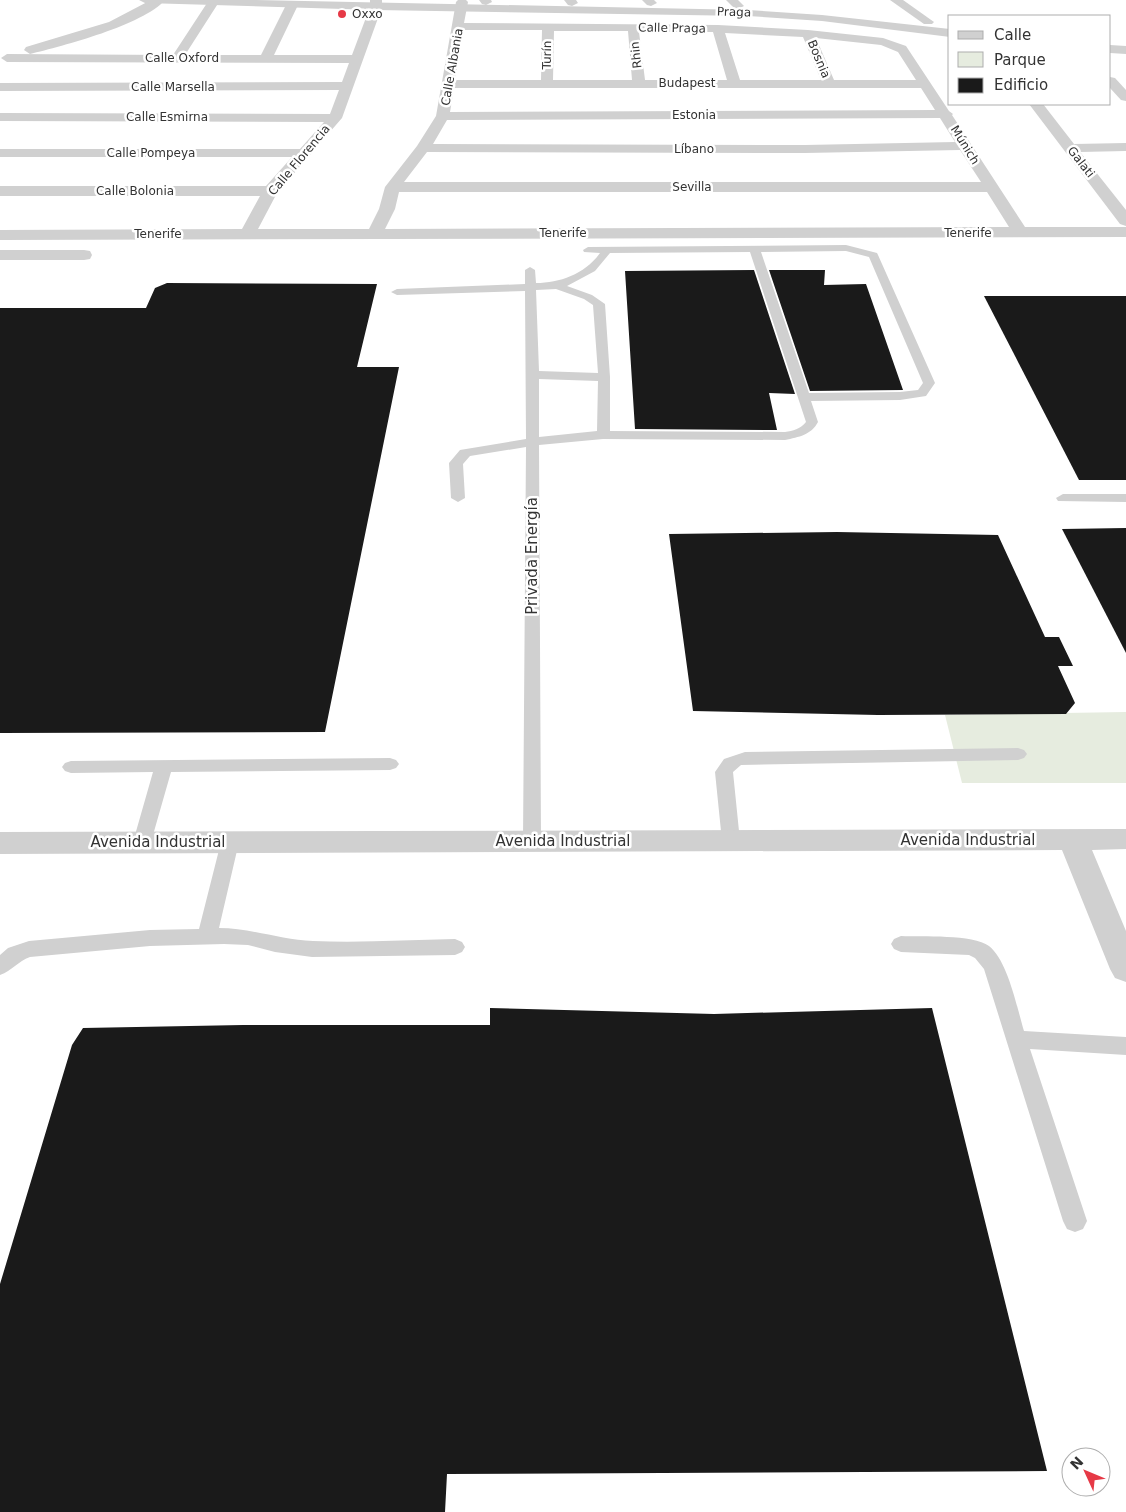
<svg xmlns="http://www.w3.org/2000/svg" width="1126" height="1512" font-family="'DejaVu Sans',sans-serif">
  <rect width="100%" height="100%" fill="#fff"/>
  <polygon fill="#e6ecdf" points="1126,712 1126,783 962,783 945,715"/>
  <g fill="#1a1a1a">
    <polygon points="754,270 795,394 769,393 777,430 635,429 625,271"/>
    <polygon points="769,270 825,270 824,285 866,284 903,390 810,391"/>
    <polygon points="167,283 377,284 357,367 399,367 325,732 0,733 0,308 146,308 155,288"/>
    <polygon points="984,296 1126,296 1126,480 1079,480"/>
    <polygon points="1126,528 1126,653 1062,529"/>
    <polygon points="837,532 998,535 1045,637 1059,637 1073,666 1058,666 1075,703 1066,714 878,715 693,711 669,534"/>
    <polygon points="490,1008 714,1014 932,1008 1047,1471 447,1474 445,1512 0,1512 0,1284 72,1045 83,1028 243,1025 490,1025"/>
  </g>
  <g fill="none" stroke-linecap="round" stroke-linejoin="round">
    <g fill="#d0d0d0" fill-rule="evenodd">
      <path d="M846 245 877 253 878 255 935 383 926 396 900 400 811 401 818 422C811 435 799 437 785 440L603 439 539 445 541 841 539 846 532 848 525 846 523 841 526 447 470 456 463 464 465 498 458 502 451 498 449 463 460 450 526 439 525 291 397 295 391 292 397 289 525 284V270L530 267 535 270 536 283C560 283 585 274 600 253L584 252 583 250 588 247ZM846 251 869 257 923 383 918 390 900 392 809 393 761 252ZM750 252 806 422C800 429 793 431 785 432L610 431V377L605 304 592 295 567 286 595 271 610 253ZM556 289 584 299 593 305 598 373 539 371 536 290ZM539 379 598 381 597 431 539 437Z"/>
      <polygon points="1063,494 1126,494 1126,502 1058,501 1056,498"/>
      <polygon points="1018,748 1024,750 1027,754 1024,758 1018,760 741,765 733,772 740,841 738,846 731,848 724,846 722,841 715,772 724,759 745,752"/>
      <polygon points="390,758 396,760 399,764 396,768 390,770 171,772 151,842 149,847 142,849 135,847 133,842 153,772 71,773 65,771 62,767 65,763 71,761"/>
      <path d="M230 835 237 837 239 842 219 928C251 928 281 940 313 941 360 943 408 940 455 939L462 942 465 947 462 952 455 955 312 957 275 952 248 945 224 944 150 946 30 957C18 961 12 971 0 975V955L8 948 29 941 150 930 199 929 221 842 223 837Z"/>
      <path d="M901 936C922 937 973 934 989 946 1008 961 1017 1008 1024 1031L1126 1037V1055L1030 1049 1087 1221 1083 1229 1075 1232 1067 1229 1063 1221 984 969 975 958 969 955 901 952 894 949 891 944 894 939Z"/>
    </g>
    <g fill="#d0d0d0" fill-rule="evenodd">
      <path d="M151 0H165C143 25 63 46 30 54L24 50 26 47 109 22Z"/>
      <path d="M209 0H217L219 2 185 55H261L286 5 292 2 298 5 274 55H352L370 7V0H382V7L342 118 277 193 258 229H369L379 209 385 187 417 146 436 116 456 2 458 0H466L468 2 464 23 718 25 808 30 883 38 906 46 949 111 953 114 952 115 1025 227H1126V237L0 240V230L242 229 260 196H0V186H266L292 157H0V149H300L324 122 0 121V113L330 114 339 90 0 91V83L342 82 349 63 7 62 1 58 7 54 173 55ZM463 30H542L541 80H455ZM554 31H628L632 80H553ZM639 32H713L727 80H645ZM725 33 803 37 821 80H740ZM816 38 881 45 898 52 916 80H834ZM454 88H921L935 110 450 112ZM940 118 955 142 805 145 433 144 447 120ZM960 150 981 182H404L427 152 805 153ZM399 192H987L1009 227 385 229 395 209Z"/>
      <polygon points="479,0 491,0 492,2 486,5 482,4"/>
      <polygon points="564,0 576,0 578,3 572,6 568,5"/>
      <polygon points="642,0 654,0 657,3 651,6 647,5"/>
      <polygon points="726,0 738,0 744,6 738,9 734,8"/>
      <polygon points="890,0 903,0 934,22 932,24 924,24"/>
      <polygon points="1110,77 1115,78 1126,90 1126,101 1121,100 1110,88"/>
      <polygon points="1029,104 1043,104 1074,144 1126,143 1126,151 1080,152 1126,210 1126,226 1120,224"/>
      <polygon points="0,250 84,250 90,251 92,255 90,259 84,260 0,260"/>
      <polygon points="1126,829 1126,849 1092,850 1126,931 1126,982 1115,978 1110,969 1062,850 0,854 0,832"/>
    </g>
    <g fill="#d0d0d0" fill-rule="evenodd">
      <polygon points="139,0 256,0 748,10 822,15 950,29 950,37 822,21 748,16 376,10 145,3"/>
      <polygon points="1110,45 1126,46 1126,54 1110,53"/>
    </g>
  </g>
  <circle fill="#e63946" stroke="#fff" stroke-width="2" cx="342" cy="14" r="5"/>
  <g text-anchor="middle" stroke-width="5" stroke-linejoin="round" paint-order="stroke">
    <g font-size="12" fill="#333" stroke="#fff">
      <text transform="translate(734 12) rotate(2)" y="4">Praga</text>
      <text transform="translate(672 28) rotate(1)" y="4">Calle Praga</text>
      <text transform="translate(547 55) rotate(-89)" y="4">Turín</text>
      <text transform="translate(636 55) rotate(-96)" y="4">Rhin</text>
      <text x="182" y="62">Calle Oxford</text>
      <text transform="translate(819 59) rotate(67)" y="4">Bosnia</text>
      <text transform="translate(452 67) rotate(-80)" y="4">Calle Albania</text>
      <text x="687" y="87">Budapest</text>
      <text x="173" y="91">Calle Marsella</text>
      <text x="694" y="119">Estonia</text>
      <text x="167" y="121">Calle Esmirna</text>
      <text transform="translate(965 145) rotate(58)" y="4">Múnich</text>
      <text x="694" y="153">Líbano</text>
      <text x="151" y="157">Calle Pompeya</text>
      <text transform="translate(299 160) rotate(-50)" y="4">Calle Florencia</text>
      <text transform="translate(1081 162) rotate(52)" y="4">Galati</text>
      <text x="692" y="191">Sevilla</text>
      <text x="135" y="195">Calle Bolonia</text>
      <text x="563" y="237">Tenerife</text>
      <text x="968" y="237">Tenerife</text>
      <text x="158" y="238">Tenerife</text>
    </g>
    <g font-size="12" fill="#333" stroke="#fff" text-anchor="start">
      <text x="352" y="18">Oxxo</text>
    </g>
    <g font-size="15" fill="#333" stroke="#fff">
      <text transform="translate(532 556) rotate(-90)" y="5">Privada Energía</text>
      <text x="968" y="845">Avenida Industrial</text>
      <text x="563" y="846">Avenida Industrial</text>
      <text x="158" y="847">Avenida Industrial</text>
    </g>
  </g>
  <rect x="948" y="15" width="162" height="90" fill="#ffffff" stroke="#adadad"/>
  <rect x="958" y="31" width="25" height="8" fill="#d0d0d0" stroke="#adadad"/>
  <text x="994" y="40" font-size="15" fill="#333333">Calle</text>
  <rect x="958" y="52" width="25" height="15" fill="#e6ecdf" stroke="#adadad"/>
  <text x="994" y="65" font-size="15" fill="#333333">Parque</text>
  <rect x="958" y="78" width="25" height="15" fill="#1a1a1a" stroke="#adadad"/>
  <text x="994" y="90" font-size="15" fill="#333333">Edificio</text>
  <g transform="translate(1086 1472) rotate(314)"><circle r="24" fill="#ffffff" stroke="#adadad"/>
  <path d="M0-4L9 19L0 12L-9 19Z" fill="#e63946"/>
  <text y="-8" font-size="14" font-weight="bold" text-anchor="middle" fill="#333333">N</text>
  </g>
</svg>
